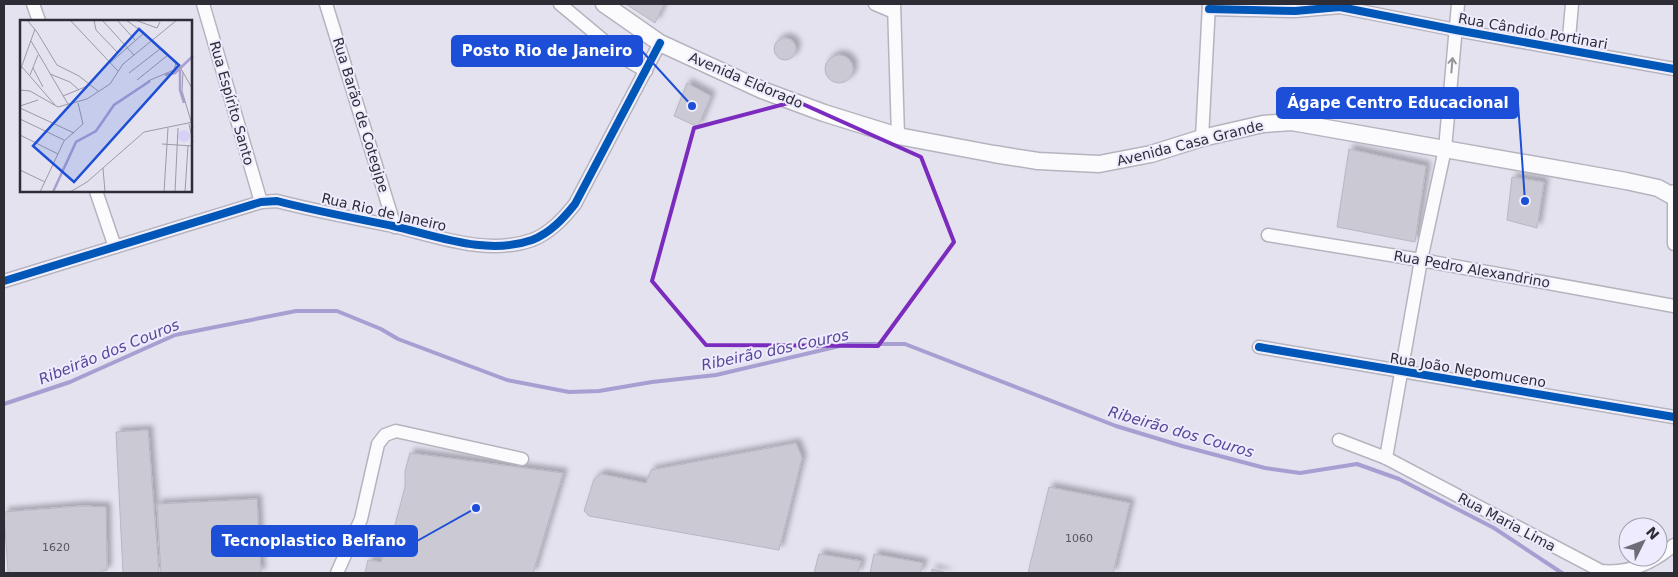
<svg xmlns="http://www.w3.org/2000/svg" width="1678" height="577" font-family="'DejaVu Sans',sans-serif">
  <defs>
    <filter id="shadow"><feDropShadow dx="4.5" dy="-4.5" stdDeviation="2.5" flood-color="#0004"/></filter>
  </defs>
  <rect width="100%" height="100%" fill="#e4e2ef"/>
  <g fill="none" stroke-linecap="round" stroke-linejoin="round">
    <polyline stroke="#a79fd2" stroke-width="4" points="4,404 70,382 175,335 296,311 337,311 381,329 398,339 507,380 569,392 599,391 652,382 716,375 848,344 905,344 1116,426 1182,446 1265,468 1300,473 1357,464 1399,479 1494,528 1562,573"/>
  </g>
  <g fill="#cbc9d4" stroke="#b8b7c0" filter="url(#shadow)">
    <polygon points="626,4 664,4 655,23"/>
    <circle cx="785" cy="49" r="11"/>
    <circle cx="839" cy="69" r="14"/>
    <polygon points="687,83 711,96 698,127 674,116"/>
    <polygon points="1349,149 1426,166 1415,242 1337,227"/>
    <polygon points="1512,177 1544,182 1537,228 1507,220"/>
    <polygon points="148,430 159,573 123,573 116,432"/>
    <polygon points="796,443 802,458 779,550 589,516 584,511 594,479 601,474 646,483 651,470"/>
    <polygon points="410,453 563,473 533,573 365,573 368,560 381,562 394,529 405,487 405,471"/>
    <polygon points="1049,487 1130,503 1113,573 1028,573"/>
    <polygon points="257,499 261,573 161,573 157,504"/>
    <polygon points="81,506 106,507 107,570 102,571 103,573 8,573 4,512"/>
    <polygon points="819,554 861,561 858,573 814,573"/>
    <polygon points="874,554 923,563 920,573 870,573"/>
    <polygon points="932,569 947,573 931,573"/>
  </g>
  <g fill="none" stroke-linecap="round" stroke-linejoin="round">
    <defs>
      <g id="minor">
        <polyline points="33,4 39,21"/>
        <polyline points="203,4 261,202"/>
        <polyline points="326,4 395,227"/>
        <polyline points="560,4 627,60 646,71"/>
        <polyline points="875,4 894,12"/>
        <polyline points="894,4 898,136"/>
        <polyline points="1209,9 1295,11 1340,7 1456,30 1674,69"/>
        <polyline points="1568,49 1572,4"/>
        <polyline points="1202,138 1209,4"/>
        <polyline points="96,191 115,247"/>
        <polyline points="1674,191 1674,244"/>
        <polyline points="1268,235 1421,260 1674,306"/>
        <path d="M4 281 261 202 277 201C315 211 354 218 393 226 437 236 487 256 532 240 550 233 563 219 575 204L660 43"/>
        <polyline points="1259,347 1674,417"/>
        <path d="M1339 440 1386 458 1601 571C1630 574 1653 563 1674 545"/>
        <polyline points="1386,458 1421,260 1445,149 1458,4"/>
        <polyline points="337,573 361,519 378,444 385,435 396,431 522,459"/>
      </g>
      <polyline id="major" points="604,4 660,43 762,90 824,113 898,136 994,154 1038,161 1099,164 1151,154 1202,138 1263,124 1292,122 1626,181 1658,188 1674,197"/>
    </defs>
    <use href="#minor" stroke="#b5b4be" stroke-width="15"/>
    <use href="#major" stroke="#b5b4be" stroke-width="19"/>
    <use href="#minor" stroke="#fbfbfd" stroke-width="12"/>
    <use href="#major" stroke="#fbfbfd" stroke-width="16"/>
    <defs>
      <g id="cycleway">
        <polyline points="1209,9 1295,11 1340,7 1456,30 1674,69"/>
        <path d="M4 281 261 202 277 201C315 211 354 218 393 226 437 236 487 256 532 240 550 233 563 219 575 204L660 43"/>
        <polyline points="1259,347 1674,417"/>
      </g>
    </defs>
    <use href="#cycleway" stroke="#edebfd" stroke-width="11"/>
    <use href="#cycleway" stroke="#0057b8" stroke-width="8"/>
  </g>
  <defs><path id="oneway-shaft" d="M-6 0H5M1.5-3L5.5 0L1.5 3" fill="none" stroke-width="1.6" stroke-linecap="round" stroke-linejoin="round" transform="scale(1.25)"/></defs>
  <use stroke="#94949a" href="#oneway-shaft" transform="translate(1452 65) rotate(-85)"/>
  <path fill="none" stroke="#7b2cbf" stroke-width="4" stroke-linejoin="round" d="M796 101 921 157 954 242 878 346 706 345 652 281 694 128Z"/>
  <g text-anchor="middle" stroke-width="4" stroke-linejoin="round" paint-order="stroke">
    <g font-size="11" fill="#57565f">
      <text x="1079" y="542">1060</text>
      <text x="56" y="551">1620</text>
    </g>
    <g font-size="14" fill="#2e2d36" stroke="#edebfd">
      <text transform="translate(1533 31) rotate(10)" y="5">Rua Cândido Portinari</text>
      <text transform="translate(746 80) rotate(23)" y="5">Avenida Eldorado</text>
      <text transform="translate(232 103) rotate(74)" y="5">Rua Espírito Santo</text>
      <text transform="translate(361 115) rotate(73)" y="5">Rua Barão de Cotegipe</text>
      <text transform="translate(1190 143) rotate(-14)" y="5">Avenida Casa Grande</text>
      <text transform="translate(384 212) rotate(13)" y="5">Rua Rio de Janeiro</text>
      <text transform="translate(1472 269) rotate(10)" y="5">Rua Pedro Alexandrino</text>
      <text transform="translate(1468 370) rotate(9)" y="5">Rua João Nepomuceno</text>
      <text transform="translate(1507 522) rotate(28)" y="5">Rua Maria Lima</text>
    </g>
    <g font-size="15" font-style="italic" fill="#584597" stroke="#edebfd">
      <text transform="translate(775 350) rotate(-12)" y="5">Ribeirão dos Couros</text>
      <text transform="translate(109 352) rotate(-22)" y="5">Ribeirão dos Couros</text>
      <text transform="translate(1181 432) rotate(16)" y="5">Ribeirão dos Couros</text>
    </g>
  </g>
  <g transform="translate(20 20)">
    <rect width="172" height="172" fill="#e4e2ef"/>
    <path d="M158 116a6 6 0 1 1 12 0a6 6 0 1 1-12 0Z" fill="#d6d1f6"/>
    <path fill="none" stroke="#a79fd2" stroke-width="2.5" d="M160 50V70L164 83M145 55 155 53 173 36M33 172 56 122 76 111 94 85 130 61"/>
    <path fill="none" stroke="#9b9aa5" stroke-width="1" d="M7 0 17 12 37 45 59 56 78 71M50 0 98 51M74 0 76 10 98 33M82 0 114 35M97 0 115 20M115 0 137 8 140 2M11 21 48 84M131 21 160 47 173 70M90 43 124 13 106 0M2 47 35 85M13 48 23 67M0 51 15 9M163 52 162 71 173 108M109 53 140 29M30 54 50 62 59 70M10 55 18 35M117 60 148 35M128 61 154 50 156 43M0 70 10 71 38 87 67 79 90 64 103 44 157 0M43 76 70 65M0 86 18 80M0 88 54 113M0 99 44 120M169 104 173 122M0 115 38 134M142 124 173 126M83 148 85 172M0 150 25 162M20 172 44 121 63 104 58 83M50 172 67 162 124 112 173 102M144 172 148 108M155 172 158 108M165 172 168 126"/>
    <path fill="#1d4ed8" fill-opacity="0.15" stroke="#1d4ed8" stroke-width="2.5" d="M119 9 159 45 54 162 13 126Z"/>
    <rect width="172" height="172" fill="none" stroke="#2e2d36" stroke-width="2.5"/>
  </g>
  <path fill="none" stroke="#1d4ed8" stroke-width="2" d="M692 106L642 51M1525 201L1518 103M476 508L417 541"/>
  <g fill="#1d4ed8" stroke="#edebfd" stroke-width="2">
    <circle cx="692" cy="106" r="5"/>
    <circle cx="1525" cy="201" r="5"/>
    <circle cx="476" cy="508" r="5"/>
  </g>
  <g fill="#1d4ed8" stroke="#1d4ed8" stroke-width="2">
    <rect x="452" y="36" width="190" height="30" rx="5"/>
    <rect x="1277" y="88" width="241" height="30" rx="5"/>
    <rect x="212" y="526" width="205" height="30" rx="5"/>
  </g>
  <g font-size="15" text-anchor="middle" font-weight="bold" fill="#fff">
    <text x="547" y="56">Posto Rio de Janeiro</text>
    <text x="1398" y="108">Ágape Centro Educacional</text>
    <text x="314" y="546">Tecnoplastico Belfano</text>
  </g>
  <rect width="1678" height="577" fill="none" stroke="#2e2d36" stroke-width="10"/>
  <g transform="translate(1643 542) rotate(48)"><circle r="24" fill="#edebfd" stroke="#a19fad"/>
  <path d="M0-4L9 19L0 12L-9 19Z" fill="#6e6c77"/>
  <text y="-8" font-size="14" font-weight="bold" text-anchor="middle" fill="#2e2d36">N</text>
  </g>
</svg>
